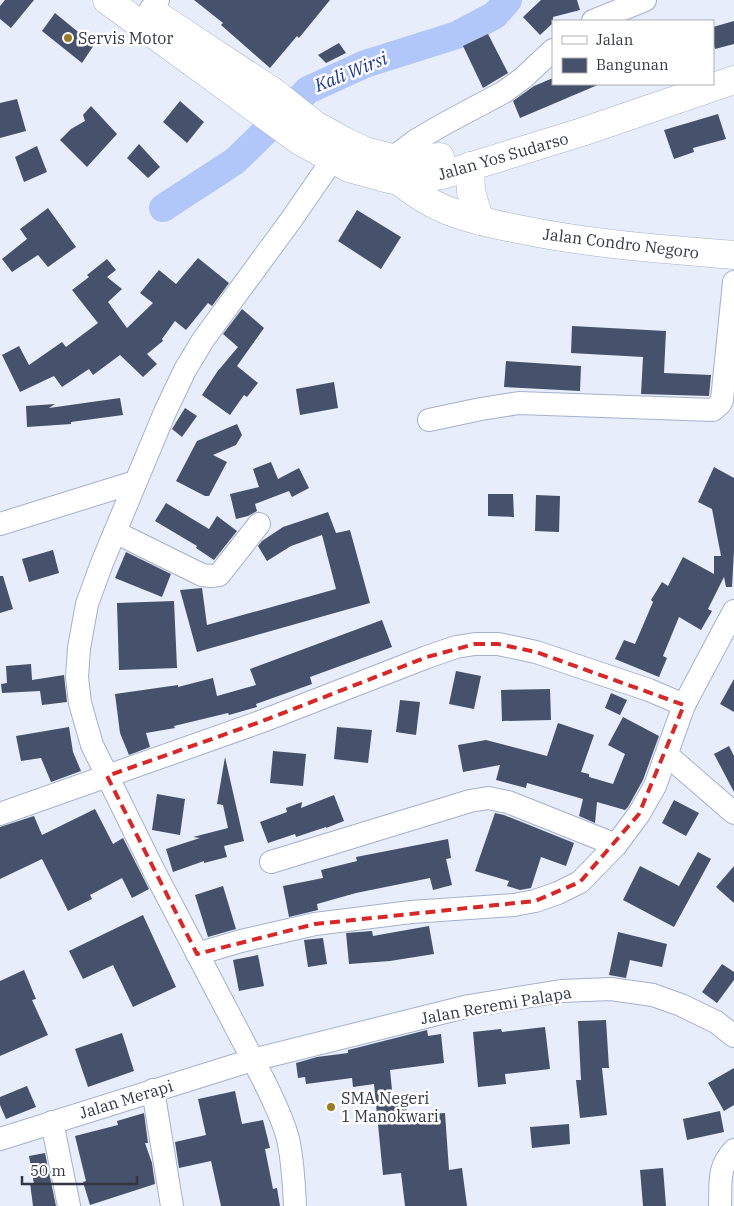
<svg xmlns="http://www.w3.org/2000/svg" width="734" height="1206" font-family="'IBM Plex Serif',serif">
  <rect width="100%" height="100%" fill="#e7edfa"/>
  <g fill="none" stroke-linecap="round" stroke-linejoin="round">
    <polyline stroke="#b1c6f9" stroke-width="28" points="163,208 235,161 308,90 365,64 457,35 495,15 508,0"/>
  </g>
  <g fill="#46516b">
    <polygon points="5,0 34,0 11,28 0,19 0,6"/>
    <polygon points="194,0 330,0 299,38 297,36 270,68 221,25 223,23"/>
    <polygon points="541,0 577,0 580,10 553,17 553,23 540,35 523,17"/>
    <polygon points="55,13 94,45 82,63 42,31"/>
    <polygon points="734,21 734,44 715,49 713,43 713,27"/>
    <polygon points="488,34 508,73 483,88 463,46"/>
    <polygon points="339,43 346,53 326,63 318,55"/>
    <polygon points="553,78 553,84 600,84 520,118 513,101 534,86"/>
    <polygon points="17,99 26,131 0,138 0,103"/>
    <polygon points="180,101 204,122 187,143 163,122"/>
    <polygon points="91,106 117,134 87,167 60,140 71,129 85,121 83,115"/>
    <polygon points="718,114 726,139 693,148 694,152 674,159 664,130"/>
    <polygon points="139,144 160,167 148,178 127,158"/>
    <polygon points="37,146 47,172 24,182 15,157"/>
    <polygon points="48,208 76,247 48,267 38,255 12,272 2,259 27,239 20,229"/>
    <polygon points="357,210 401,237 381,269 338,241"/>
    <polygon points="198,258 229,283 212,306 208,303 186,330 175,321 162,339 163,341 147,354 157,364 143,377 120,355 93,375 89,369 62,387 54,376 20,392 2,355 19,346 29,365 62,342 66,347 98,323 72,290 89,277 87,275 107,259 116,270 107,277 122,289 108,302 127,328 153,303 140,293 159,270 176,284"/>
    <polygon points="242,309 264,328 237,366 258,383 247,397 244,395 230,415 202,395 217,372 238,347 223,334"/>
    <polygon points="572,326 666,331 664,373 711,375 709,396 641,394 643,357 571,353"/>
    <polygon points="506,361 581,366 580,391 504,387"/>
    <polygon points="334,382 338,408 300,415 296,389"/>
    <polygon points="120,398 123,415 71,422 71,424 27,427 26,406 55,404 49,408"/>
    <polygon points="185,408 197,416 182,437 172,429"/>
    <polygon points="237,424 242,435 236,445 213,455 227,462 209,496 205,496 176,481 197,441"/>
    <polygon points="271,462 278,479 299,468 309,488 292,497 289,491 255,504 257,511 248,516 236,519 230,494 259,487 253,469"/>
    <polygon points="714,467 734,478 734,551 732,587 726,587 724,577 708,609 712,611 701,630 679,617 663,656 667,658 659,677 615,659 624,640 635,644 653,602 651,600 662,582 668,586 683,557 714,574 714,556 721,556 712,509 698,502"/>
    <polygon points="488,494 513,494 514,517 488,516"/>
    <polygon points="536,495 560,496 559,532 535,531"/>
    <polygon points="166,503 209,529 217,516 237,531 214,560 196,548 197,546 155,521"/>
    <polygon points="328,512 336,533 350,530 370,603 197,652 180,590 202,588 207,625 336,589 322,535 291,546 267,561 258,546 262,541 283,527"/>
    <polygon points="53,550 59,573 29,582 22,559"/>
    <polygon points="126,552 171,574 162,597 115,578"/>
    <polygon points="0,576 3,576 13,609 0,613"/>
    <polygon points="174,601 177,668 119,670 117,603"/>
    <polygon points="382,620 392,647 310,677 312,684 256,704 257,707 229,715 228,713 174,726 175,728 146,733 150,747 129,755 120,733 115,694 178,685 178,687 213,678 217,696 256,685 250,669"/>
    <polygon points="31,664 32,680 64,675 67,702 42,705 40,691 2,693 1,684 7,683 6,666"/>
    <polygon points="456,671 481,676 474,709 449,704"/>
    <polygon points="734,679 734,712 720,704"/>
    <polygon points="550,689 551,720 502,721 501,690"/>
    <polygon points="611,693 627,700 620,715 605,708"/>
    <polygon points="400,700 420,702 416,735 396,732"/>
    <polygon points="623,717 659,736 643,780 628,807 625,810 597,802 595,823 579,816 583,799 527,783 526,788 496,780 500,765 463,772 458,745 486,740 547,756 558,723 594,735 581,772 589,774 589,777 613,784 625,754 608,745"/>
    <polygon points="69,727 73,752 81,771 51,782 41,758 21,761 16,736"/>
    <polygon points="337,727 372,730 368,763 334,759"/>
    <polygon points="729,746 734,756 734,792 714,754"/>
    <polygon points="273,751 306,754 303,786 270,783"/>
    <polygon points="225,757 244,841 224,846 227,857 204,863 204,861 173,872 166,849 200,838 193,837 228,828 223,805 217,804"/>
    <polygon points="157,794 185,799 180,835 152,830"/>
    <polygon points="334,795 344,821 326,828 326,827 296,837 295,834 268,843 260,822 287,812 286,808 302,802 301,808"/>
    <polygon points="674,800 699,813 686,836 662,823"/>
    <polygon points="95,809 113,844 123,838 149,889 132,898 122,878 90,895 92,899 68,911 42,859 0,879 0,827 34,816 42,835"/>
    <polygon points="495,813 504,815 574,843 566,866 541,857 531,888 520,890 507,886 509,881 475,871"/>
    <polygon points="448,839 451,858 446,859 452,885 433,890 430,878 356,893 317,904 318,910 289,917 283,886 323,878 321,870 357,861 356,857"/>
    <polygon points="698,852 711,859 674,927 623,900 640,866 679,886"/>
    <polygon points="734,866 734,903 716,887"/>
    <polygon points="223,886 236,929 208,937 195,895"/>
    <polygon points="143,915 176,987 133,1007 113,965 83,979 69,951"/>
    <polygon points="429,926 434,954 390,961 349,964 346,933 372,931 373,936"/>
    <polygon points="618,932 667,944 662,967 630,960 626,978 609,975"/>
    <polygon points="323,938 327,964 308,967 304,940"/>
    <polygon points="258,955 264,986 239,991 233,960"/>
    <polygon points="722,964 734,972 734,980 717,1003 702,992"/>
    <polygon points="24,970 36,999 32,1000 48,1035 0,1056 0,981"/>
    <polygon points="606,1020 609,1068 602,1068 607,1115 580,1118 576,1080 581,1080 578,1021"/>
    <polygon points="545,1027 550,1069 505,1074 506,1084 478,1087 473,1032 501,1029 502,1032"/>
    <polygon points="427,1030 428,1036 441,1034 444,1063 390,1070 393,1100 406,1099 407,1115 445,1113 449,1170 462,1168 467,1206 405,1206 401,1173 383,1175 374,1084 353,1087 352,1078 306,1084 305,1077 298,1078 296,1063 317,1057 348,1053 348,1050"/>
    <polygon points="122,1033 134,1071 88,1087 75,1049"/>
    <polygon points="734,1068 734,1105 724,1111 708,1083"/>
    <polygon points="27,1086 36,1107 6,1119 0,1105 0,1097"/>
    <polygon points="235,1091 242,1124 263,1120 270,1148 265,1149 273,1189 277,1188 280,1206 221,1206 211,1161 179,1168 175,1142 206,1135 198,1099"/>
    <polygon points="720,1111 724,1132 687,1140 683,1119"/>
    <polygon points="144,1113 148,1143 145,1143 152,1163 155,1184 90,1205 83,1182 86,1181 75,1136 118,1125 117,1121"/>
    <polygon points="569,1124 570,1144 532,1148 530,1127"/>
    <polygon points="45,1153 56,1206 33,1206 30,1183 34,1184 29,1156"/>
    <polygon points="663,1168 666,1206 643,1206 640,1170"/>
  </g>
  <g fill="none" stroke-linecap="round" stroke-linejoin="round">
    <defs>
      <g id="minor">
        <polyline points="150,10 158,0"/>
        <polyline points="593,21 645,0"/>
        <polyline points="391,159 415,141 442,125 504,92 523,78 553,50"/>
        <polyline points="429,420 481,409 519,403 713,410 720,404 722,400 734,282"/>
        <polyline points="0,524 135,482"/>
        <polyline points="115,532 202,575 211,576 219,575 259,524"/>
        <polyline points="667,755 734,813"/>
        <polyline points="0,814 260,722 427,657 456,647 475,644 498,644 536,652 649,690 684,705 734,611"/>
        <polyline points="271,862 470,801 488,798 508,802 616,845"/>
        <polyline points="197,954 241,941 315,924 411,912 514,905 535,901 558,893 580,882 616,845 639,814 655,786 684,705"/>
        <polyline points="153,1090 172,1206"/>
        <polyline points="52,1122 69,1206"/>
        <polyline points="0,1139 252,1060 469,1006 561,991 611,989 653,995 681,1005 716,1022 734,1036"/>
        <path d="M295 1206C294 1184 293 1161 288 1139 283 1119 273 1100 264 1081L154 871 92 745 80 703 77 677 79 648 87 604 102 563 165 412 185 370 203 340 291 220 333 159"/>
        <path d="M720 1206C721 1183 717 1168 734 1150"/>
      </g>
      <g id="major">
        <polyline points="470,166 471,192 480,221"/>
        <path d="M399 181C413 192 427 202 444 209 468 219 493 224 518 229 589 244 661 249 734 255"/>
      </g>
      <g id="highway">
        <polyline points="107,0 300,141 349,168 389,179 399,181 443,175 582,132 734,80"/>
        <polyline points="160,17 272,91 315,125 344,141 365,151 404,161 440,157"/>
      </g>
    </defs>
    <use href="#minor" stroke="#a4b0ce" stroke-width="24"/>
    <use href="#major" stroke="#a4b0ce" stroke-width="29"/>
    <use href="#highway" stroke="#a4b0ce" stroke-width="29"/>
    <use href="#minor" stroke="#fff" stroke-width="22"/>
    <use href="#major" stroke="#fff" stroke-width="28"/>
    <use href="#highway" stroke="#fff" stroke-width="28"/>
  </g>
  <path fill="none" stroke="#d62828" stroke-width="4" stroke-dasharray="10 6" stroke-linejoin="round" d="M475 644H498L536 652 684 705 639 814 580 882 535 901 315 924 197 954 107 776 260 722 427 657Z"/>
  <g fill="#987b24" stroke="#fff" stroke-width="2">
    <circle cx="68" cy="38" r="5"/>
    <circle cx="331" cy="1107" r="5"/>
  </g>
  <g text-anchor="middle" stroke-width="5" stroke-linejoin="round" paint-order="stroke">
    <g font-size="16" fill="#323743" stroke="#fff" text-anchor="start">
      <text x="78" y="44">Servis Motor</text>
      <text x="341" y="1104">SMA Negeri<tspan x="341" dy="18">1 Manokwari</tspan></text>
    </g>
    <g font-size="16" fill="#323743" stroke="#fff">
      <text transform="translate(503 156) rotate(-16)" y="6">Jalan Yos Sudarso</text>
      <text transform="translate(621 243) rotate(7)" y="6">Jalan Condro Negoro</text>
      <text transform="translate(496 1005) rotate(-10)" y="6">Jalan Reremi Palapa</text>
      <text transform="translate(126 1099) rotate(-17)" y="6">Jalan Merapi</text>
    </g>
    <g font-size="18" font-style="italic" fill="#203896" stroke="#fff">
      <text transform="translate(351 72) rotate(-22)" y="6">Kali Wirsi</text>
    </g>
  </g>
  <rect x="552" y="20" width="162" height="65" fill="#ffffff" stroke="#adafb4"/>
  <rect x="562" y="36" width="25" height="8" fill="#ffffff" stroke="#adafb4"/>
  <text x="596" y="45" font-size="15" fill="#323743">Jalan</text>
  <rect x="562" y="58" width="25" height="15" fill="#46516b" stroke="#adafb4"/>
  <text x="596" y="70" font-size="15" fill="#323743">Bangunan</text>
  <path d="M22 1176v8h115v-8" fill="none" stroke="#323743" stroke-width="2.5"/>
  <text x="30" y="1176" font-size="15" fill="#323743" stroke="#ffffff" stroke-width="4" paint-order="stroke">50 m</text>
</svg>
